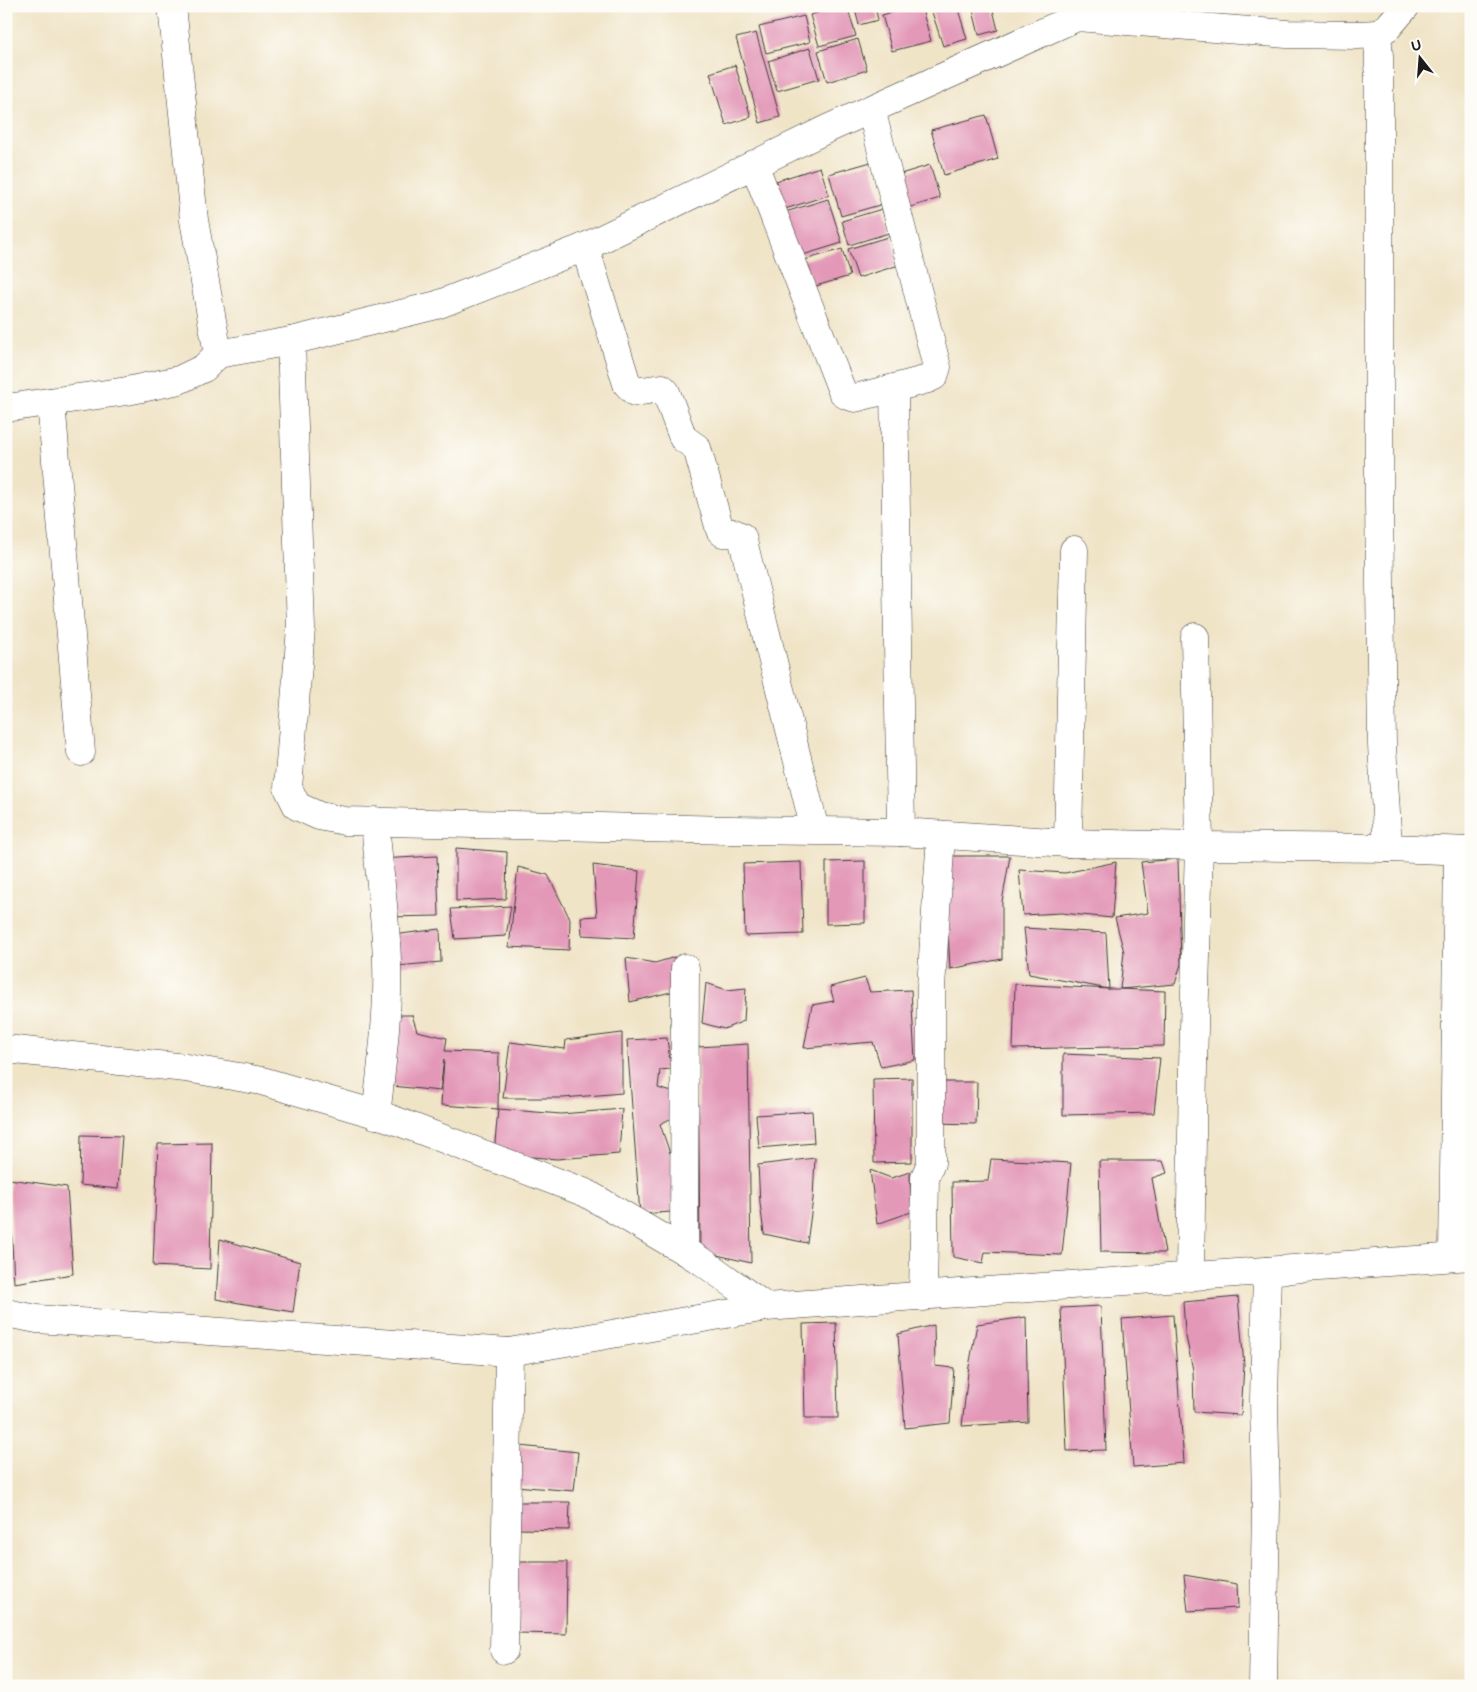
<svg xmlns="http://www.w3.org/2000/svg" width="1477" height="1692" font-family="'Balsamiq Sans',sans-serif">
  <rect width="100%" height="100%" fill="#fdfcf7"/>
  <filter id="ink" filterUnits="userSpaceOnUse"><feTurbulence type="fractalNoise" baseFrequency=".02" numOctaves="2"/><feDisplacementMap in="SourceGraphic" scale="10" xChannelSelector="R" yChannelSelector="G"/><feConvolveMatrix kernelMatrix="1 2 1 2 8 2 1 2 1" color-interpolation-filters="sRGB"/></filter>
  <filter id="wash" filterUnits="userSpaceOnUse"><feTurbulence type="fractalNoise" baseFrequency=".0096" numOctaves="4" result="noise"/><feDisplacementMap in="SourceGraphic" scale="20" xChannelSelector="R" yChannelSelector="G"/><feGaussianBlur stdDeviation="1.12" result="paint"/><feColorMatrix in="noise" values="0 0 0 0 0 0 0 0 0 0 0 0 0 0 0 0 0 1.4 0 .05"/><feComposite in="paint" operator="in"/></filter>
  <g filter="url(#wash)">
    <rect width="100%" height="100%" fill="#f0e4c7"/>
    <g id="blocks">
      <g fill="#e398b8">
        <polygon points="840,6 847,6 856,36 819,46 810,15"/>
        <polygon points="854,6 875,6 878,20 859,25"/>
        <polygon points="915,6 921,6 931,41 892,51 882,15"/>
        <polygon points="930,6 957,6 967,39 943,46"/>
        <polygon points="972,6 992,6 998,30 979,35"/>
        <polygon points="804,16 810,42 766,53 759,27"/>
        <polygon points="756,33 780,117 760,123 736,38"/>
        <polygon points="858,39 867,70 827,82 818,51"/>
        <polygon points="810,48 819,79 777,91 768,61"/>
        <polygon points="735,65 751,117 726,125 710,73"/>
        <polygon points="986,115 998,159 944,175 931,130"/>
        <polygon points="871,162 883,204 841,216 829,174"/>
        <polygon points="930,165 940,198 904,209 894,176"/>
        <polygon points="820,167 829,195 785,209 776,181"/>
        <polygon points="828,199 842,243 796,257 782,213"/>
        <polygon points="882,209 889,233 849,245 842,221"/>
        <polygon points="891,236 899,265 858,278 848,249"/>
        <polygon points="842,249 850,276 809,288 801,261"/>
        <polygon points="456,848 507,852 506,899 456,901"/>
        <polygon points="437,856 439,916 385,917 378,859"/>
        <polygon points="944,856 1010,856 1002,902 1002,959 950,969"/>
        <polygon points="1178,859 1181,964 1175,984 1120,989 1165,991 1164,1046 1013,1049 1015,984 1109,989 1029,974 1024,928 1106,933 1109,989 1120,989 1124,952 1115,918 1148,913 1141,862"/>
        <polygon points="865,861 865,923 826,924 826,862"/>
        <polygon points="801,862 803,934 745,936 743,864"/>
        <polygon points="1116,862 1112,918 1061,913 1023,915 1019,870 1065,873"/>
        <polygon points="593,865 639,871 634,938 582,935 581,917 597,916"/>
        <polygon points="518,867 548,875 570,919 569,950 509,947"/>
        <polygon points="511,906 506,936 455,939 451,909"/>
        <polygon points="440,929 441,962 386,967 385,936"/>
        <polygon points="675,957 675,991 630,1002 626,958 655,963"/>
        <polygon points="865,978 870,992 911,990 915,1060 881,1067 873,1042 804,1048 812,1005 834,1001 830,987"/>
        <polygon points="706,983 727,990 746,988 744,1021 724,1029 702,1023"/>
        <polygon points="398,1015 412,1015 417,1031 447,1038 445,1051 499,1053 498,1109 441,1105 444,1059 440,1091 392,1086"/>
        <polygon points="622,1033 622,1093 563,1098 503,1098 510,1042 565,1049 566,1040"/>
        <polygon points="667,1038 671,1069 660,1070 658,1088 672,1092 672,1118 660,1124 676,1171 672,1212 640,1214 627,1040"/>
        <polygon points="748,1044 751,1263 700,1251 698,1047"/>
        <polygon points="1063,1054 1160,1058 1154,1113 1063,1115"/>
        <polygon points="912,1078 912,1162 874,1163 873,1079"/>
        <polygon points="935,1082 977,1082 976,1124 934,1123"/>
        <polygon points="498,1109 561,1114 622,1109 619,1154 557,1159 494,1154"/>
        <polygon points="812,1111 814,1143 759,1148 756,1115"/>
        <polygon points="81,1135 122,1136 118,1189 80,1185"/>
        <polygon points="212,1143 210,1269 153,1266 158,1144"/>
        <polygon points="815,1158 813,1199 807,1243 764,1234 760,1203 758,1165"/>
        <polygon points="991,1159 1071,1163 1062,1255 985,1252 983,1263 953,1257 952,1182 988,1181"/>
        <polygon points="1099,1161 1163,1161 1167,1173 1152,1178 1165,1253 1101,1252"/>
        <polygon points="870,1170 891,1178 910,1172 911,1212 877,1224"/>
        <polygon points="9,1179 67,1187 73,1274 14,1283"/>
        <polygon points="220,1239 300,1262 293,1312 216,1299"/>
        <polygon points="1238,1297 1244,1365 1241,1415 1194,1412 1193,1370 1185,1332 1183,1302"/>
        <polygon points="1101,1306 1106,1450 1067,1451 1061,1308"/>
        <polygon points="1173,1315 1184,1463 1133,1467 1122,1319"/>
        <polygon points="1026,1317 1028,1422 962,1426 968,1372 977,1324"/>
        <polygon points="836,1323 838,1418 805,1418 803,1324"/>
        <polygon points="934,1325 935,1366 954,1368 950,1423 905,1428 898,1334"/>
        <polygon points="520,1446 578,1452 574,1491 515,1486"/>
        <polygon points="518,1502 570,1502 569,1530 518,1529"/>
        <polygon points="517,1562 567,1562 566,1634 517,1633"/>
        <polygon points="1184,1575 1237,1584 1238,1608 1188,1611"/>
      </g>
    </g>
  </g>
  <g filter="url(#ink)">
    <use href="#blocks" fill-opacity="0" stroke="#3c3a36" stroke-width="1"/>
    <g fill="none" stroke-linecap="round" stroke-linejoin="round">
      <defs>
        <g id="street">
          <polyline points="172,6 194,220 218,354"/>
          <polyline points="1377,34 1379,56 1379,501 1382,745 1388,848"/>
          <polyline points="871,109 937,367 934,376 928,379 894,388 901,832"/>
          <polyline points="754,164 842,391 846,395 855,398 894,388"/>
          <polyline points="585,247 627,384 635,392 662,388 666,392 683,438 697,448 720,530 723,533 734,533 742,537 815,830"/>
          <polyline points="291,341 301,628 288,788 297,806 319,816 345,821 731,830 901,832 1068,843 1199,846 1388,848 1471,851"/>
          <polyline points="51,402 81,752"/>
          <polyline points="6,408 127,391 179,380 204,368 218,354 291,341 437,305 585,247 827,129 1077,17 1287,34 1358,35 1377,34 1388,27 1406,6"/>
          <path d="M375 821C379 878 389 936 387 993 386 1034 381 1074 376 1115"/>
          <polyline points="1068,843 1074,550"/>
          <polyline points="6,1049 186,1068 262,1081 386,1117 586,1193 703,1262 766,1307"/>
          <polyline points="684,1251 685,968"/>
          <polyline points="1453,1256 1458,851"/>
          <polyline points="1190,1277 1193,1065 1199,846 1195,637"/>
          <polyline points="923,1297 925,1177 931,1163 931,987 941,835"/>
          <polyline points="6,1313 37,1319 509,1352 766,1307 1471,1256"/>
          <polyline points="504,1650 509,1352"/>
          <polyline points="1263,1686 1266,1504 1264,1400 1267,1271"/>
        </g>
      </defs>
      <use href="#street" stroke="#3c3a36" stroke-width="29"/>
      <use href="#street" stroke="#fff" stroke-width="28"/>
    </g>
  </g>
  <rect width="1477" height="1692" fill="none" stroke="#fdfcf7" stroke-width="25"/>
  <g transform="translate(1420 58) rotate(343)" stroke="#fdfcf7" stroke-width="4" paint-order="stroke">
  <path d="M0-4L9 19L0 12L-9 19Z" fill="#1c1c1c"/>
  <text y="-8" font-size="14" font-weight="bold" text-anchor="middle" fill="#1c1c1c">U</text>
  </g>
</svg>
